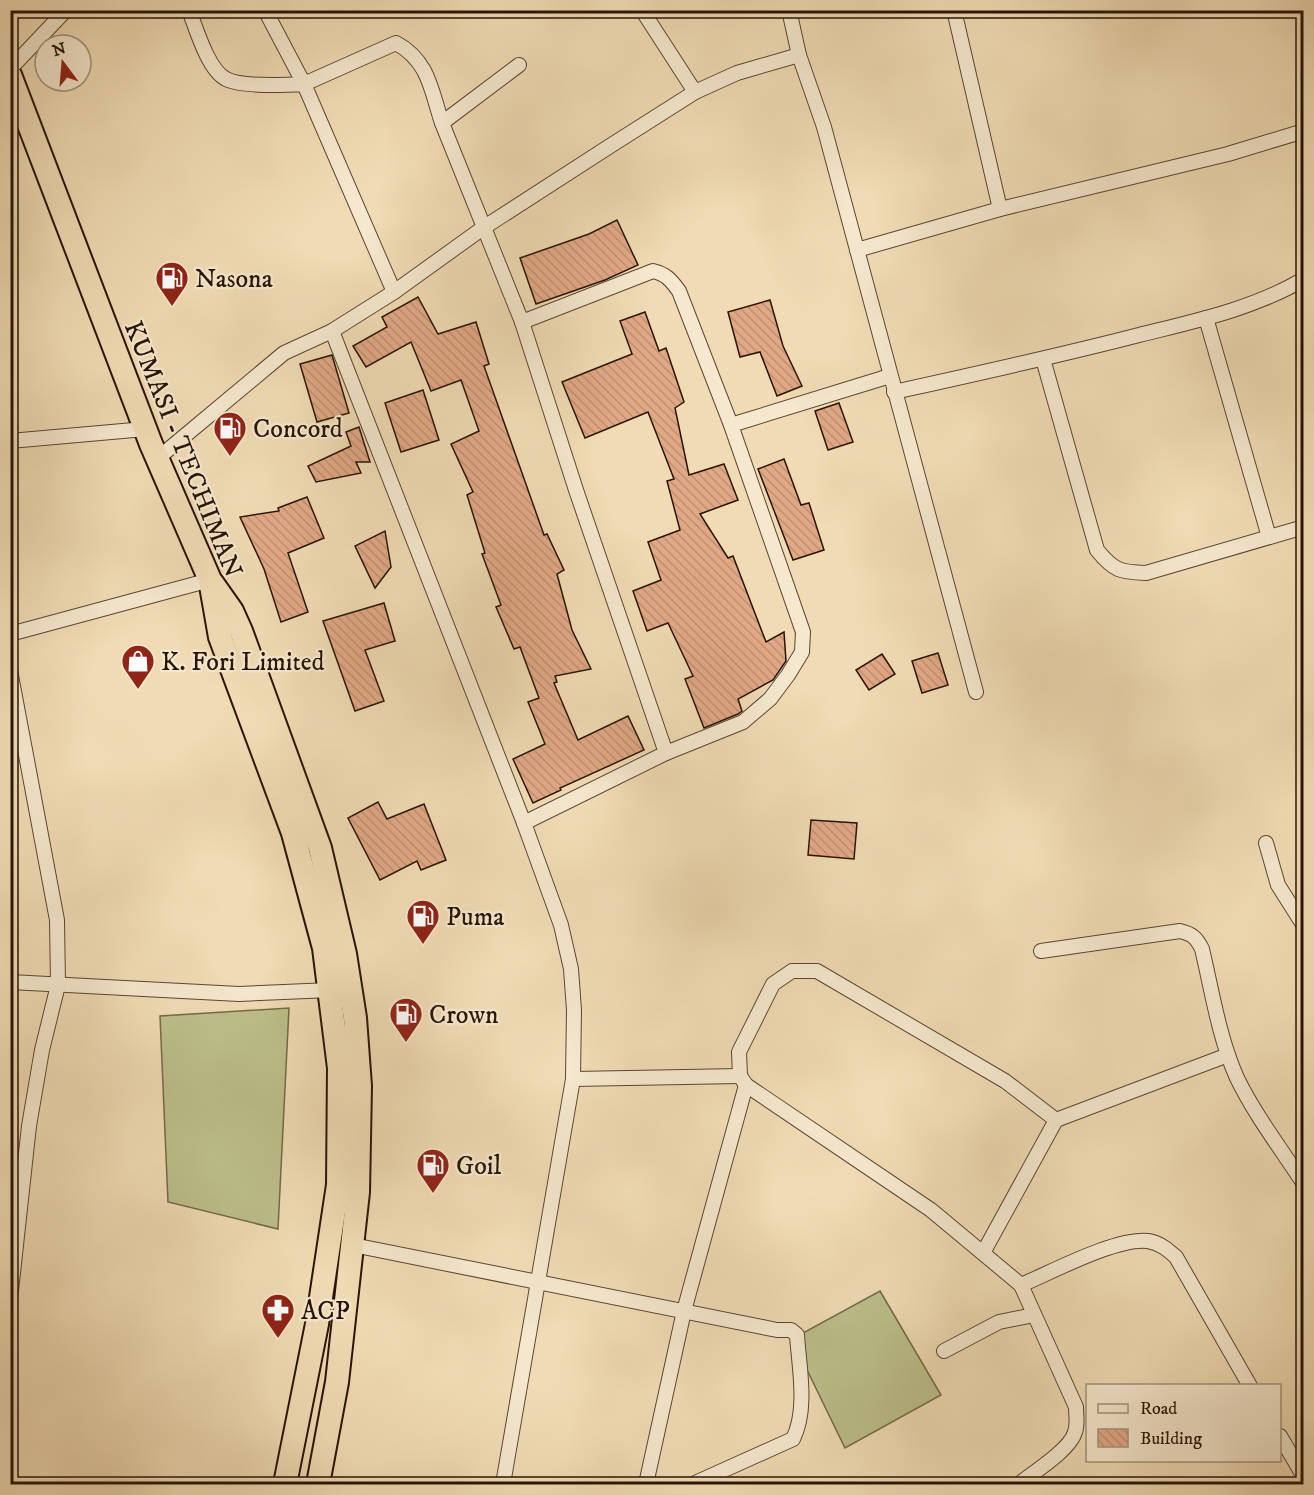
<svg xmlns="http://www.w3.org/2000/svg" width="1314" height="1495" font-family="'IM FELL DW Pica',serif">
  <defs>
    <pattern id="building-back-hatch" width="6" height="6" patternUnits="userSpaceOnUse" patternTransform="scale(1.5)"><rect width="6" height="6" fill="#e1a885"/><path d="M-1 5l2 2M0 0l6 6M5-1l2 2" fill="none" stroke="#c19071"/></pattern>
  </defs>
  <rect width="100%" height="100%" fill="#f0dbb4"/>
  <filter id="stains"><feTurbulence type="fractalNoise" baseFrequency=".00333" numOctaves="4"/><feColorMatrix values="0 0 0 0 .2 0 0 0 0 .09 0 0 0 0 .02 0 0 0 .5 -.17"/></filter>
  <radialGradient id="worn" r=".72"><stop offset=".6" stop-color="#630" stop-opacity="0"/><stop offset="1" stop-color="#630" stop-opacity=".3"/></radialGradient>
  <g fill="#bcbf8b" stroke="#726a49" stroke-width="1.5">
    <polygon points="289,1008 278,1229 168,1202 160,1016"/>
    <polygon points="880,1291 941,1395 845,1448 792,1339"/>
  </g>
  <g fill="url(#building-back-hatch)" stroke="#281407" stroke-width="1.5">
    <polygon points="617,220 638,265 605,280 536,304 520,258 589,234"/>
    <polygon points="418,297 438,334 476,322 489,364 484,366 544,535 547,534 564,570 557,574 572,630 591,669 555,676 557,682 554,683 578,740 628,716 644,750 560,788 561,790 533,803 513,759 545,744 528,702 539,698 520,647 514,649 496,607 501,605 482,554 485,553 467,495 473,492 451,444 479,431 461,380 431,391 411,342 366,367 353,346 387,327 382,317"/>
    <polygon points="770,300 783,346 802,386 777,396 760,352 740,357 728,312"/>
    <polygon points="645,312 659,351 666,348 684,402 675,408 689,475 724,464 738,500 700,514 728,558 733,556 766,642 784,632 786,661 773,680 738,699 742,711 738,714 704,728 685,679 693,676 668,623 647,631 633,591 661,580 648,542 680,530 667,481 674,479 648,412 585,438 562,382 632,354 620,321"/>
    <polygon points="332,355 349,413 317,422 300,364"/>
    <polygon points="423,390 439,440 401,452 385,403"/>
    <polygon points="839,403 853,442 828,450 815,411"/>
    <polygon points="359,427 370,462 356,462 361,473 316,482 308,466 351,446 346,432"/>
    <polygon points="784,459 801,505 809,503 824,550 793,560 758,469"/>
    <polygon points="307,497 324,538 288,553 308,612 281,622 264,569 240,517 279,511 278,508"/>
    <polygon points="385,531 391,567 375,588 355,546"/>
    <polygon points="384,603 395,641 365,650 384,701 355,711 323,621"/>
    <polygon points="938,653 948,685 922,693 912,661"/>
    <polygon points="882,654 895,674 869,690 856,670"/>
    <polygon points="378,802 387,819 424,804 446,860 421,870 417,861 380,880 348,818"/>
    <polygon points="811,820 857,823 854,859 808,855"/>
  </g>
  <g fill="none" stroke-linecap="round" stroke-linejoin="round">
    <defs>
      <g id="minor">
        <path d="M189 10C196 28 208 70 226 79 241 87 286 85 304 84L394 292"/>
        <path d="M265 10 304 84 396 43C429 61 431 90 442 123"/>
        <polyline points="642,10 695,92"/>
        <polyline points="789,10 799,55"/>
        <polyline points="954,10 1000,209"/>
        <polyline points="519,65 442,123 522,322 576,490 666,753"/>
        <polyline points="10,69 66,10"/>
        <polyline points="857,250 1000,209 1228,154 1304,131"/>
        <polyline points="1206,318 1269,537"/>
        <path d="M522 322 653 271C666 274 671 280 679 291L731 425 803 632 802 652 788 675 770 699 743 722 666 753 524 823"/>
        <polyline points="332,331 524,823 561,925 571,969 574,1010 573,1079 503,1484"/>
        <path d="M1043 359 1097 550C1114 571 1120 572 1146 573L1304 527"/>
        <path d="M894 392C976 374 1058 356 1139 335 1195 321 1253 309 1304 279"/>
        <polyline points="731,425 890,376"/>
        <polyline points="10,441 145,429"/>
        <polyline points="157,459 284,353 332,331 394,292 483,228 610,146 695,92 737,73 799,55 824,127 976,692"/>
        <polyline points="10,634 210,580"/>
        <polyline points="10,670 57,920 58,985 42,1050 29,1126 10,1300"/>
        <polyline points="1266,843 1278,885 1304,926"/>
        <path d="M1041 951 1180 931C1192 934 1196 937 1202 949 1212 991 1219 1038 1237 1078 1255 1115 1281 1149 1304 1184"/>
        <polyline points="10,982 239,994 331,990"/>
        <polyline points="573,1079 740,1076"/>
        <path d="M353 1245 777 1330H791L797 1335C799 1367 808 1409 793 1439L693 1484"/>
        <polyline points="983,1253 1056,1120 1228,1055"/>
        <path d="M1021 1285C1052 1272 1117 1237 1148 1241 1160 1243 1168 1250 1176 1257L1250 1386"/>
        <polyline points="944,1351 999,1322 1034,1315"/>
        <polyline points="1280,1436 1304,1477"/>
        <polyline points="646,1484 684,1311 746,1085"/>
        <path d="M1019 1484C1034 1472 1070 1450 1075 1432 1078 1424 1076 1415 1076 1407L1021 1285 931 1210 746 1085 740 1076 739 1052 773 984 792 971H817L1005 1081 1056 1120"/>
      </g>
      <g id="trunk">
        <polyline points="10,75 151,444 210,580 220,637 293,833 324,948 339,1068 338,1185 317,1324 285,1484"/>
        <polyline points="213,584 232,611 241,631 320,848 345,954 355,1018 360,1086 358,1192 337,1382 318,1484"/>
      </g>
    </defs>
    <use href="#minor" stroke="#5a4632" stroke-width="16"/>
    <use href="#trunk" stroke="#281407" stroke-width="26"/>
    <use href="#minor" stroke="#f5e8ce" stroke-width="14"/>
    <use href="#trunk" stroke="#f0dbb4" stroke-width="22"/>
  </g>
  <defs>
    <symbol id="fuel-pin" viewBox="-11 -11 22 30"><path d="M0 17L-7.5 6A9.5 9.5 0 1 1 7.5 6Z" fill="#8f2418" stroke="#f5e8ce"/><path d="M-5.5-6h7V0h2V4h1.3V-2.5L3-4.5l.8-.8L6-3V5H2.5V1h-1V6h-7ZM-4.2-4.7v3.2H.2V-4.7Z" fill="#fff"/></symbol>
    <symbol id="shop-pin" viewBox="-11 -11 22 30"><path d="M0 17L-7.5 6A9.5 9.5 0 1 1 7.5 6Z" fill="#8f2418" stroke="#f5e8ce"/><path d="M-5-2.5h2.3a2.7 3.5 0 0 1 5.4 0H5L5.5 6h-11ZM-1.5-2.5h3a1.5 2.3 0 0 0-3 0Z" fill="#fff"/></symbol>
    <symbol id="pharmacy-pin" viewBox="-11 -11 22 30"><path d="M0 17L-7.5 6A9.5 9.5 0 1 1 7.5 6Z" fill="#8f2418" stroke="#f5e8ce"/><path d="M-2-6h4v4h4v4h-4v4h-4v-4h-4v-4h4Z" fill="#fff"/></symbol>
  </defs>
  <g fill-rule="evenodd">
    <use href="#fuel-pin" x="153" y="259" width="38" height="52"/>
    <use href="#fuel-pin" x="211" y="409" width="38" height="52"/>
    <use href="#shop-pin" x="119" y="642" width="38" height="52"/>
    <use href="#fuel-pin" x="404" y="897" width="38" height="52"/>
    <use href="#fuel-pin" x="387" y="995" width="38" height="52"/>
    <use href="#fuel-pin" x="414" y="1146" width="38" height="52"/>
    <use href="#pharmacy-pin" x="259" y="1291" width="38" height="52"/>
  </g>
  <g text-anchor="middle" stroke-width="4.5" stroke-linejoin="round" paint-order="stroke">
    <g font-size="26" fill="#281407" stroke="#f5e8ce" text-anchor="start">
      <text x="195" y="287">Nasona</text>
      <text x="253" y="437">Concord</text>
      <text x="161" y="670">K. Fori Limited</text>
      <text x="446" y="925">Puma</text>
      <text x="429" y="1023">Crown</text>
      <text x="456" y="1174">Goil</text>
      <text x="301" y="1319">ACP</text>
    </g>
    <g font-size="26" fill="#281407" stroke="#f5e8ce">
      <text transform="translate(184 449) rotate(68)" y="9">KUMASI - TECHIMAN</text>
    </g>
  </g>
  <rect width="1314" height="1495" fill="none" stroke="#f0dbb4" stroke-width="36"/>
  <rect x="12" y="12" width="1290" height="1471" fill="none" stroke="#281407" stroke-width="3"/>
  <rect x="18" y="18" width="1278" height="1459" fill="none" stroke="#281407" stroke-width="1.5"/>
  <rect x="1086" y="1384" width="195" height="78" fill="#f5e8ce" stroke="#a3937e" stroke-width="1.5"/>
  <rect x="1098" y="1404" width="30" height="9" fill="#f5e8ce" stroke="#a3937e" stroke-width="1.5"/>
  <text x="1140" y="1414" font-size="18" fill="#281407">Road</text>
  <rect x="1098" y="1429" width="30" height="18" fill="url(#building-back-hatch)" stroke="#a3937e" stroke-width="1.5"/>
  <text x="1140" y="1444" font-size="18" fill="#281407">Building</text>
  <g transform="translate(63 63) rotate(344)"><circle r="28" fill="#f5e8ce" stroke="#a3937e" stroke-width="1.5"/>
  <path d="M0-4.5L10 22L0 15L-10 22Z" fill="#8f2418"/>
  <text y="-9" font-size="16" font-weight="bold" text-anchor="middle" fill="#281407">N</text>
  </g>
  <rect width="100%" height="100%" filter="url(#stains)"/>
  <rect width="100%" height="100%" fill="url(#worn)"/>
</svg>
